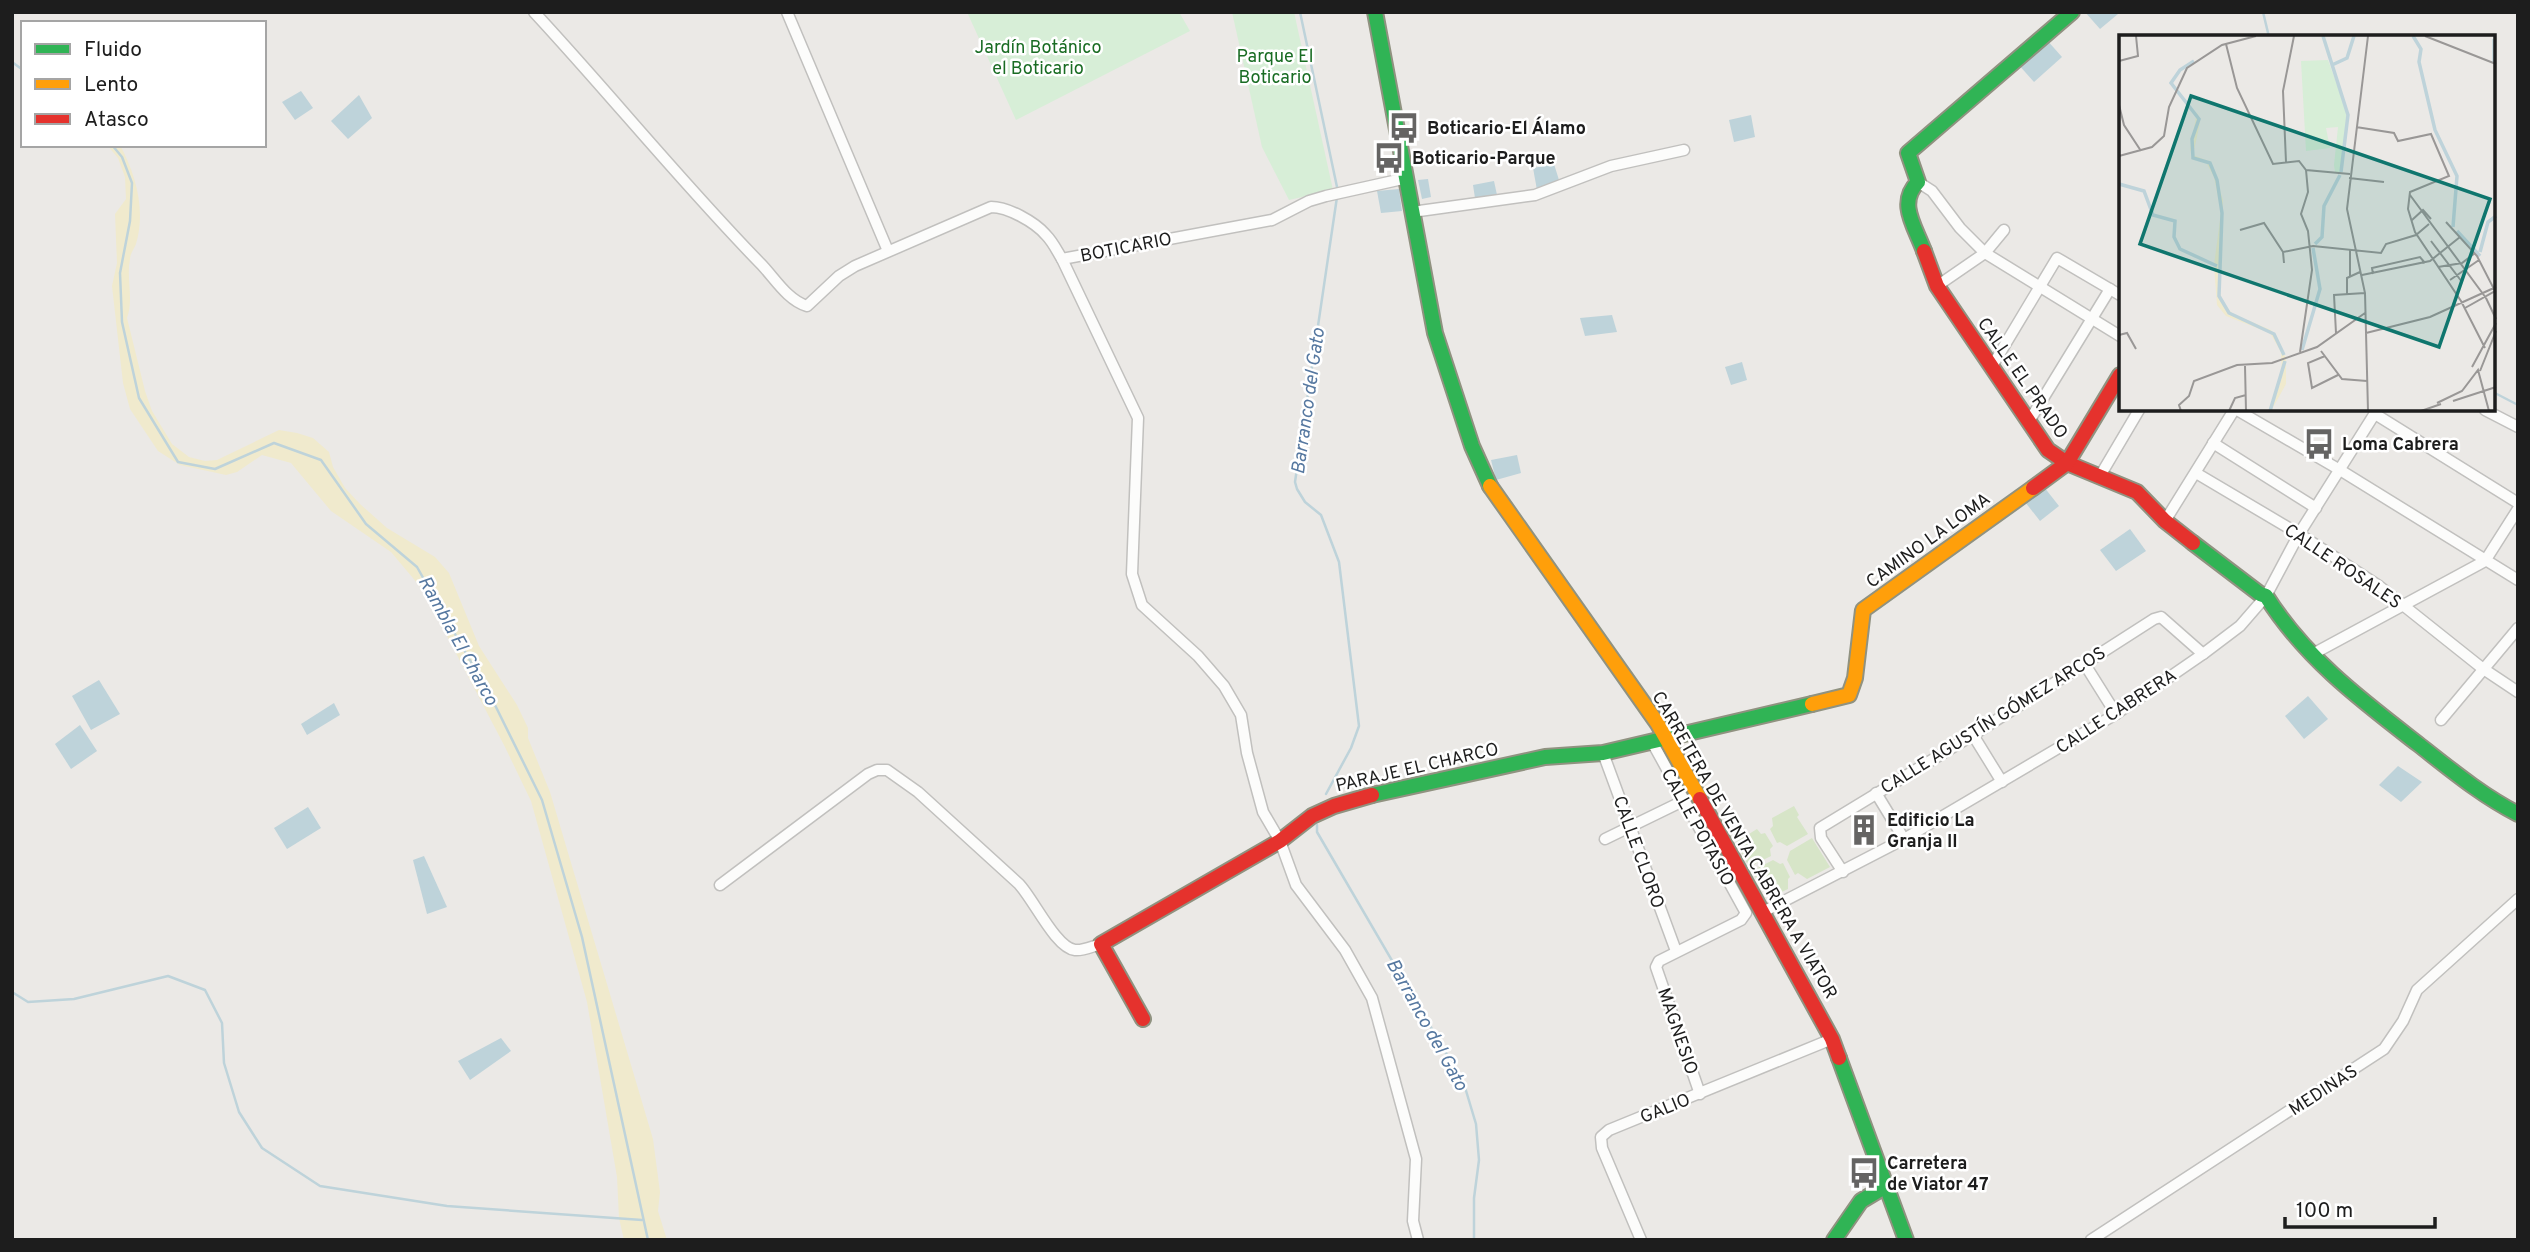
<svg xmlns="http://www.w3.org/2000/svg" width="2530" height="1252" font-family="Overpass,sans-serif">
  <rect width="100%" height="100%" fill="#ebe9e6"/>
  <g fill="#d7e5c8">
    <polygon points="1794,806 1799,815 1797,817 1808,834 1787,846 1780,842 1777,843 1770,829 1773,826 1772,818"/>
    <polygon points="1757,829 1761,834 1765,833 1773,846 1770,849 1771,856 1749,867 1736,842"/>
    <polygon points="1812,838 1830,867 1807,879 1798,873 1795,875 1787,860 1790,851"/>
    <polygon points="1773,860 1780,864 1783,863 1790,877 1788,879 1788,889 1769,898 1767,897 1752,871"/>
  </g>
  <path fill="#f0eacd" d="M107 145H120C136 175 146 210 136 244 134 249 130 254 130 259 126 279 134 299 127 318L145 391 152 411 172 444 189 457 205 461 217 460 279 430 297 433 313 438 329 452 333 467 345 488 360 504 387 528 435 557 449 573 479 646 517 705 528 728V738L550 792 653 1139 660 1192 658 1211 667 1240H624L619 1218 617 1177 587 1002 531 801 505 747 423 590 391 552 331 511 291 463 262 455 237 472 226 475 180 465 158 451 130 409 123 383 112 286 117 263 115 214 126 199 125 177 118 158Z"/>
  <g fill="#d7eed7">
    <polygon points="967,12 1179,12 1190,31 1016,120"/>
    <polygon points="1232,12 1294,12 1333,190 1289,200 1262,147"/>
  </g>
  <g fill="#bed3da">
    <polygon points="2085,12 2117,12 2118,14 2100,29"/>
    <polygon points="2046,39 2062,57 2034,82 2017,63"/>
    <polygon points="301,91 313,108 295,120 282,102"/>
    <polygon points="359,95 372,118 348,139 331,121"/>
    <polygon points="1751,115 1755,137 1734,142 1729,120"/>
    <polygon points="1554,164 1559,180 1547,187 1537,190 1533,168"/>
    <polygon points="1428,179 1431,197 1422,199 1418,180"/>
    <polygon points="1494,181 1497,195 1475,198 1473,185"/>
    <polygon points="1399,189 1402,211 1381,213 1377,191"/>
    <polygon points="1612,315 1617,332 1585,336 1580,318"/>
    <polygon points="1742,362 1747,380 1731,385 1725,367"/>
    <polygon points="1517,455 1521,473 1496,480 1491,460"/>
    <polygon points="2044,487 2059,506 2040,521 2025,502"/>
    <polygon points="2130,529 2146,551 2116,571 2100,550"/>
    <polygon points="99,680 120,714 91,730 72,696"/>
    <polygon points="2308,696 2328,719 2304,739 2285,716"/>
    <polygon points="334,703 340,715 307,735 301,724"/>
    <polygon points="80,725 97,751 71,769 55,744"/>
    <polygon points="2398,766 2422,782 2401,802 2379,785"/>
    <polygon points="308,807 321,828 287,849 274,828"/>
    <polygon points="424,856 447,907 427,914 413,860"/>
    <polygon points="501,1038 511,1051 470,1080 458,1061"/>
  </g>
  <g fill="none" stroke-linecap="round" stroke-linejoin="round">
    <g stroke="#bed3da" stroke-width="2.5">
      <polyline points="1300,12 1337,187"/>
      <polyline points="2263,12 2269,37"/>
      <polyline points="12,62 23,70"/>
      <polyline points="112,145 122,157 132,183 130,221 120,273 122,322 139,398 178,462 215,469 274,443 321,460 366,524 417,567 492,699 542,800 582,937 648,1240"/>
      <polyline points="2493,392 2518,405"/>
      <polyline points="1326,794 1351,748 1359,726 1339,562 1321,515 1305,502 1297,489 1295,482 1337,197"/>
      <polyline points="1317,825 1317,832 1464,1084 1476,1124 1479,1160 1474,1198 1474,1240"/>
      <polyline points="12,992 28,1002 74,999 168,976 205,990 222,1023 224,1063 239,1112 262,1148 320,1186 447,1206 642,1220"/>
    </g>
    <defs>
      <g id="street">
        <path d="M534 12C611 95 681 182 760 263 774 277 787 300 807 306L839 276 855 266 991 207C1008 207 1035 222 1046 235 1053 242 1057 251 1062 259L1272 220 1309 201 1326 196 1407 178"/>
        <polyline points="787,12 888,251"/>
        <polyline points="1918,182 1932,191 1960,228 1985,253 2120,336"/>
        <polyline points="1412,212 1535,195 1611,166 1684,150"/>
        <polyline points="1062,259 1138,418 1132,574 1142,605 1198,656 1224,686 1241,715 1247,753 1263,812 1280,841 1296,885 1345,950 1372,998 1416,1159 1413,1221 1418,1240"/>
        <polyline points="1937,286 1985,253 2004,230"/>
        <polyline points="1991,368 2057,258 2120,295"/>
        <polyline points="2237,410 2340,470 2518,580"/>
        <polyline points="2485,410 2518,427"/>
        <polyline points="2375,414 2518,503"/>
        <polyline points="2028,423 2110,289"/>
        <polyline points="2213,443 2316,508"/>
        <polyline points="2196,473 2299,534 2379,586 2482,668 2518,692"/>
        <polyline points="2100,476 2139,410"/>
        <polyline points="2165,521 2234,410"/>
        <polyline points="2311,655 2485,561 2518,509"/>
        <polyline points="2084,663 2116,714"/>
        <polyline points="2441,720 2518,628"/>
        <polyline points="1973,735 2002,782"/>
        <polyline points="1652,742 1746,913 1741,920 1659,961 1656,967 1700,1094"/>
        <polyline points="1603,753 1676,951"/>
        <polyline points="1876,793 1904,839"/>
        <polyline points="1605,839 1683,801"/>
        <polyline points="1843,872 1821,838 1820,828 1973,735 2154,619 2161,617 2203,654"/>
        <path d="M720 885 868 774 877 770H887L918 792 1019 884C1034 900 1056 948 1075 950 1083 951 1093 946 1101 944"/>
        <polyline points="1763,912 1904,839 2116,714 2203,654 2240,626 2266,596 2299,534 2377,410"/>
        <polyline points="1641,1240 1602,1148 1601,1137 1609,1130 1832,1039"/>
        <polyline points="2091,1240 2384,1049 2403,1021 2417,990 2518,899"/>
      </g>
      <g id="fast">
        <polyline points="1375,12 1435,333 1472,446 1490,486"/>
        <path d="M1924 251C1915 226 1897 203 1918 182L1908 153 2072 12"/>
        <path d="M2193 543 2260 594 2266 596C2305 658 2361 700 2418 744 2450 769 2481 795 2518 814"/>
        <polyline points="1372,795 1545,757 1603,753 1812,704"/>
        <polyline points="1839,1058 1906,1240"/>
        <polyline points="1834,1240 1861,1201 1886,1186"/>
      </g>
      <g id="slow">
        <polyline points="1490,486 1658,724 1700,799"/>
        <polyline points="1812,704 1849,695 1855,678 1863,610 2033,488"/>
      </g>
      <g id="jam">
        <polyline points="1924,251 1937,286 2048,450 2067,463 2137,492 2165,521 2193,543"/>
        <polyline points="2033,488 2067,463 2120,375"/>
        <polyline points="1700,799 1832,1039 1839,1058"/>
        <polyline points="1143,1019 1101,944 1280,841 1312,816 1334,806 1372,795"/>
      </g>
    </defs>
    <use href="#street" stroke="#c1c0be" stroke-width="13"/>
    <use href="#fast" stroke="#909280" stroke-width="18"/>
    <use href="#slow" stroke="#909280" stroke-width="18"/>
    <use href="#jam" stroke="#909280" stroke-width="18"/>
    <use href="#street" stroke="#fcfcfb" stroke-width="10"/>
    <use href="#fast" stroke="#30b455" stroke-width="14"/>
    <use href="#slow" stroke="#ff9f0a" stroke-width="14"/>
    <use href="#jam" stroke="#e5322d" stroke-width="14"/>
  </g>
  <defs>
    <symbol id="bus-bare" viewBox="-9 -9 18 18"><path d="M-5-6H5V4H4V6H2V4H-2V6H-4V4H-5ZM-3.5-4V0h7V-4ZM-3.5 1.2v1.5H-2V1.2ZM2 1.2v1.5H3.5V1.2Z" fill="#656463" stroke="#fff" stroke-width="2.5" paint-order="stroke"/></symbol>
    <symbol id="building-bare" viewBox="-9 -9 18 18"><path d="M-4-6H4V6H1V3H-1V6H-4ZM-2.5-4.3h1.7v1.8h-1.7ZM.8-4.3h1.7v1.8H.8ZM-2.5-1h1.7V.8h-1.7ZM.8-1h1.7V.8H.8Z" fill="#656463" stroke="#fff" stroke-width="2.5" paint-order="stroke"/></symbol>
  </defs>
  <g fill-rule="evenodd">
    <use href="#bus-bare" x="1382" y="106" width="44" height="44"/>
    <use href="#bus-bare" x="1367" y="136" width="44" height="44"/>
    <use href="#bus-bare" x="2297" y="422" width="44" height="44"/>
    <use href="#building-bare" x="1842" y="808" width="44" height="44"/>
    <use href="#bus-bare" x="1842" y="1151" width="44" height="44"/>
  </g>
  <g text-anchor="middle" stroke-width="5" stroke-linejoin="round" paint-order="stroke">
    <g font-size="18" fill="#196c23" stroke="#fff">
      <text x="1038" y="53">Jardín Botánico<tspan x="1038" dy="21">el Boticario</tspan></text>
      <text x="1275" y="62">Parque El<tspan x="1275" dy="21">Boticario</tspan></text>
    </g>
    <g font-size="18" font-weight="bold" fill="#1d1d1d" stroke="#fff" text-anchor="start">
      <text x="1427" y="134">Boticario-El Álamo</text>
      <text x="1412" y="164">Boticario-Parque</text>
      <text x="2342" y="450">Loma Cabrera</text>
      <text x="1887" y="826">Edificio La<tspan x="1887" dy="21">Granja II</tspan></text>
      <text x="1887" y="1169">Carretera<tspan x="1887" dy="21">de Viator 47</tspan></text>
    </g>
    <g font-size="18" fill="#1d1d1d" stroke="#fff">
      <text transform="translate(1126 247) rotate(-11)" y="6">BOTICARIO</text>
      <text transform="translate(2023 378) rotate(55)" y="6">CALLE EL PRADO</text>
      <text transform="translate(1928 540) rotate(-36)" y="6">CAMINO LA LOMA</text>
      <text transform="translate(2343 566) rotate(34)" y="6">CALLE ROSALES</text>
      <text transform="translate(2116 711) rotate(-33)" y="6">CALLE CABRERA</text>
      <text transform="translate(1993 720) rotate(-32)" y="6">CALLE AGUSTÍN GÓMEZ ARCOS</text>
      <text transform="translate(1417 767) rotate(-13)" y="6">PARAJE EL CHARCO</text>
      <text transform="translate(1698 827) rotate(61)" y="6">CALLE POTASIO</text>
      <text transform="translate(1745 845) rotate(60)" y="6">CARRETERA DE VENTA CABRERA A VIATOR</text>
      <text transform="translate(1639 852) rotate(70)" y="6">CALLE CLORO</text>
      <text transform="translate(1678 1031) rotate(71)" y="6">MAGNESIO</text>
      <text transform="translate(2323 1090) rotate(-33)" y="6">MEDINAS</text>
      <text transform="translate(1665 1108) rotate(-22)" y="6">GALIO</text>
    </g>
    <g font-size="19" font-style="italic" fill="#5678a0" stroke="#fff">
      <text transform="translate(1307 401) rotate(-82)" y="7">Barranco del Gato</text>
      <text transform="translate(459 640) rotate(61)" y="7">Rambla El Charco</text>
      <text transform="translate(1428 1024) rotate(61)" y="7">Barranco del Gato</text>
    </g>
  </g>
  <g transform="translate(2119 35)">
    <rect width="376" height="376" fill="#ebe9e6"/>
    <path d="M78 77 81 88 74 120 92 127 104 165 99 250 104 269 114 279 152 295 167 323V349L152 376 163 342 162 317 151 298 107 281 98 270 95 230 102 177 95 142 87 127 74 123 71 114Z" fill="#f0eacd"/>
    <path d="M209 25 229 80 222 138 216 137 215 130 219 92 207 93 211 113 187 116 182 26Z" fill="#d7eed7"/>
    <path fill="none" stroke="#bed3da" stroke-width="3.5" d="M204 1 229 80 222 137M294 1 302 14 300 27 316 95 338 141 334 192M375 4V28M75 26 61 35 52 48 80 84 73 104 74 123 91 128 98 145 103 178 100 261 110 278 155 299 165 320M213 30 228 23 235 1M0 149 25 156 34 180 56 186 55 202 61 214 98 231M338 196 361 221M196 209 203 202 205 171 221 140M361 217 369 187 377 181M183 315 201 254 194 213M151 376 166 326"/>
    <path fill="none" stroke="#999796" stroke-width="2" d="M306 1 377 29M107 9 118 53 154 129 180 126 187 135 231 139M0 26 19 21 17 1M0 70 5 90 22 116M237 92 275 98 279 106 312 99 330 141 291 157 289 174 296 197 342 266 366 313M0 121 33 112 45 101 50 72 68 33 103 10 137 1M167 127 164 56 175 1M230 143 265 147M291 160 367 263M293 185 304 175 312 184M327 187 358 221 376 256 346 273M121 195 145 188 164 217M312 206 343 247M231 215V241M165 228 164 217 194 211 262 218 267 209 297 200 310 189M319 232 343 228 356 218M254 239 253 233 301 222 306 228M243 240 311 226 341 202M331 245 360 225M228 259V243L241 237M367 263 377 284M217 298 215 260 246 258M247 298 311 282 377 252M0 300 8 298 17 314M202 316 223 344 248 346M181 317 193 235 189 196 182 179 189 157 187 135M206 321 189 328 193 353 219 340M126 331 127 376M353 332 377 288M361 336 377 296M334 366 377 352M318 368 343 356 359 335 370 376M62 376 60 370 70 361 75 346 118 330 153 328 198 312 246 278M110 376 116 363 127 360M249 376 246 258 228 174 249 1M302 376 322 369"/>
    <path fill="#0f766e" fill-opacity="0.15" stroke="#0f766e" stroke-width="3.5" d="M72 61 371 164 320 312 21 209Z"/>
    <rect width="376" height="376" fill="none" stroke="#1d1d1d" stroke-width="3.5"/>
  </g>
  <rect width="2530" height="1252" fill="none" stroke="#1d1d1d" stroke-width="28"/>
  <rect x="21" y="21" width="245" height="126" fill="#ffffff" stroke="#a5a5a5" stroke-width="2"/>
  <rect x="35" y="44" width="35" height="10" fill="#30b455" stroke="#a5a5a5" stroke-width="2"/>
  <text x="84" y="56" font-size="21" fill="#1d1d1d">Fluido</text>
  <rect x="35" y="79" width="35" height="10" fill="#ff9f0a" stroke="#a5a5a5" stroke-width="2"/>
  <text x="84" y="91" font-size="21" fill="#1d1d1d">Lento</text>
  <rect x="35" y="114" width="35" height="10" fill="#e5322d" stroke="#a5a5a5" stroke-width="2"/>
  <text x="84" y="126" font-size="21" fill="#1d1d1d">Atasco</text>
  <path d="M2285 1217v10h150v-10" fill="none" stroke="#1d1d1d" stroke-width="3.5"/>
  <text x="2296" y="1217" font-size="21" fill="#1d1d1d" stroke="#ffffff" stroke-width="5" paint-order="stroke">100 m</text>
</svg>
